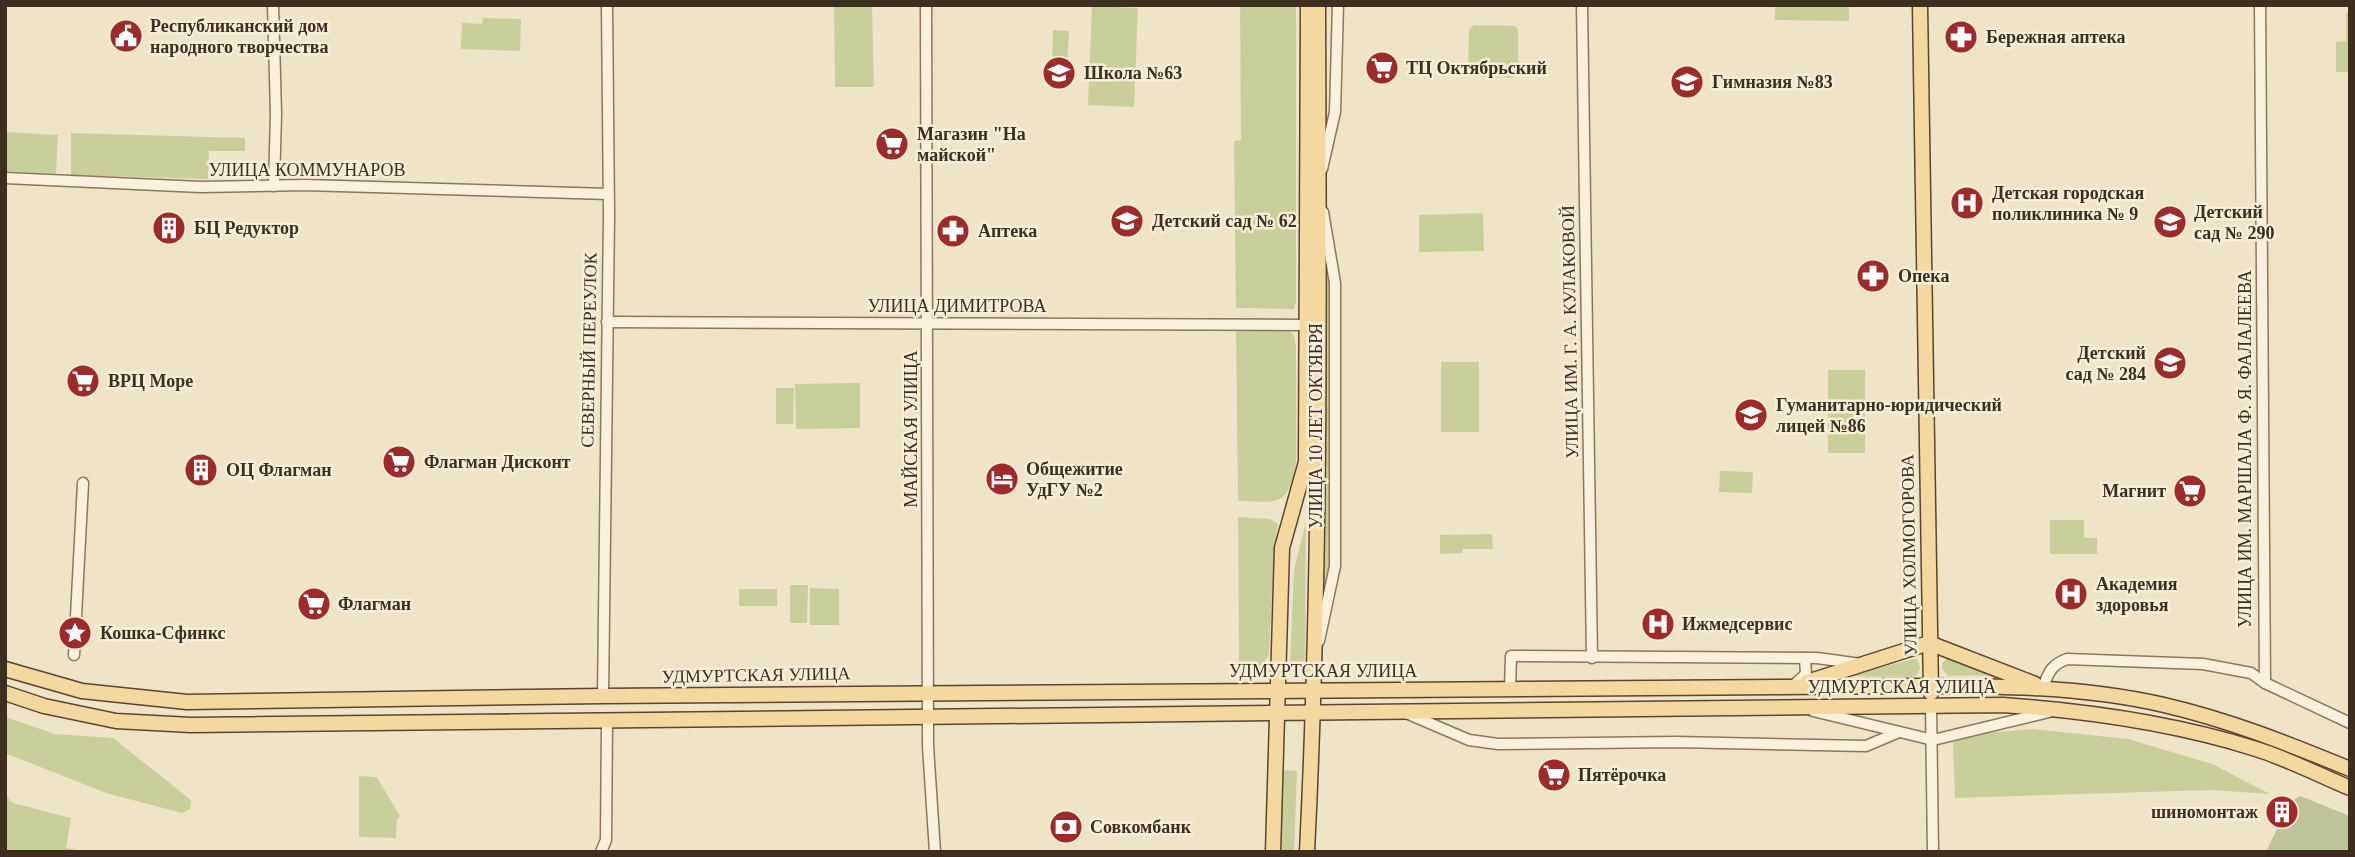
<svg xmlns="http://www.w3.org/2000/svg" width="2355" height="857" font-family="'Times New Roman',serif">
  <rect width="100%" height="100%" fill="#f0e4c8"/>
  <g fill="#c9cf9b">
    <polygon points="834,5 872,5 874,87 835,87"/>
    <polygon points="1240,5 1296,5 1296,301 1294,309 1236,308 1234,141 1241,140"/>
    <polygon points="1775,5 1849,5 1849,21 1775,20"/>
    <polygon points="1092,6 1138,8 1134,107 1088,105"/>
    <polygon points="2346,13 2350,13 2350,72 2336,72 2336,42 2346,41"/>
    <polygon points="483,18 521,19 520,51 461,49 462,23 482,24"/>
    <polygon points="1474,25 1515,26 1518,30 1518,73 1513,78 1472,76 1468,72 1469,29"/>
    <polygon points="1053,30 1069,31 1067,67 1052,66"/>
    <polygon points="5,132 58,135 56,174 5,171"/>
    <polygon points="71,133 245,138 245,151 209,151 208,179 71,175"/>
    <polygon points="1483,213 1484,251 1419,252 1419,215"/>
    <polygon points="1324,235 1331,287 1332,572 1323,602"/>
    <path d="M1236 329H1288L1294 336 1296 347V464C1288 508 1277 502 1238 501Z"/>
    <rect x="1441" y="362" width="38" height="70"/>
    <rect x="1828" y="370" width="37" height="83"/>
    <polygon points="860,383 860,428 796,429 795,384"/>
    <polygon points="776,388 794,388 793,424 776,424"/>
    <polygon points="1720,471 1753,472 1752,493 1719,492"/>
    <polygon points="1238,517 1270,519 1278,524 1274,552 1269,655 1259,670 1239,672"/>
    <polygon points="2050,520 2084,520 2084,538 2097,538 2097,554 2050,554"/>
    <polygon points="1306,522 1305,659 1300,666 1294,666 1290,661 1294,570"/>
    <polygon points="1492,534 1493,549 1463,549 1462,553 1440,554 1440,535"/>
    <polygon points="790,585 808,585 807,623 790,623"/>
    <polygon points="810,588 839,589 839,625 810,625"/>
    <rect x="739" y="589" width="38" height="17"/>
    <polygon points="1949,657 2001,675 1948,676 1942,669 1942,663"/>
    <polygon points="1913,659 1918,660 1920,668 1917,675 1913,677 1848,676"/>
    <polygon points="5,717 55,734 113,738 191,800 190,809 182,813 106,793 5,753"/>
    <polygon points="2033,729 2128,739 2212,764 2270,794 2211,790 1955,798 1953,742 1986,733"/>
    <polygon points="1283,770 1297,771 1294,852 1280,852"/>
    <polygon points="359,776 377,777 379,781 400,816 397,819 396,838 359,837"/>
    <polygon points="5,795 13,803 71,818 66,848 90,852 5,852"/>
  </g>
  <polygon fill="#bfc49a" points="2300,796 2350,816 2350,852 2266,852 2290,802"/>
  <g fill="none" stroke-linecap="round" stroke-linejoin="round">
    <defs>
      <g id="minor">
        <polyline points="273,5 276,114 274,186"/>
        <polyline points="926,5 928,746 935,852"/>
        <polyline points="1582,5 1592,658"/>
        <polyline points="2260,5 2265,683"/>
        <polyline points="1322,169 1335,112 1338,5"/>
        <polyline points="5,178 201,187 305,185 608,194"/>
        <polyline points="607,322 1307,325"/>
        <polyline points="1319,641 1335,566 1335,283 1323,212"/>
        <polyline points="74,655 83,483"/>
        <polyline points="1794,685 1806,674 1805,658"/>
        <path d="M2043 687C2049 672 2051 665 2067 659L2203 664 2251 673 2265 683 2350 723"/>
        <polyline points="1510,689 1511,656 1817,658 1861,664"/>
        <polyline points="603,696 609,215 607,5"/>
        <polyline points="1931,705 1933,852"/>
        <polyline points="1813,711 1933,740 2049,712"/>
        <polyline points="1406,713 1469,740 1498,744 1676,742 1866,746 1899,732"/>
        <polyline points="601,852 606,840 607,722"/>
      </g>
      <g id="major">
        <polyline points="1920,5 1931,693"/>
        <path d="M5 669 82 691 187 702 603 696 1915 686C1998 686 2082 686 2164 705 2229 720 2289 744 2350 769"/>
        <polyline points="1807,682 1929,643 2035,684"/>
        <path d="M5 693 44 706 116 721 191 725 2003 705C2088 711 2174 723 2256 749 2288 759 2319 775 2350 788"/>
        <polyline points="1273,852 1282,548 1306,462 1308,5"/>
        <path d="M1307 852C1321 570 1319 288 1318 5"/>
      </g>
    </defs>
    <use href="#minor" stroke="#8d765c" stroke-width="13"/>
    <use href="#major" stroke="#5b4430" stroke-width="17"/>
    <use href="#minor" stroke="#faf1dc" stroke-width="10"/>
    <use href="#major" stroke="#f3d9a0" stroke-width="14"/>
  </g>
  <defs>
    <symbol id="civic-disc" viewBox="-11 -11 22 22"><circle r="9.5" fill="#9e2a2b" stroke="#f7eed8"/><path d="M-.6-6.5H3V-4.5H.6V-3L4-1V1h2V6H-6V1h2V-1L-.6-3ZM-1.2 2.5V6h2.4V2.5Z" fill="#fff"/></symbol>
    <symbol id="pharmacy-disc" viewBox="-11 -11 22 22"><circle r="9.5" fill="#9e2a2b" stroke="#f7eed8"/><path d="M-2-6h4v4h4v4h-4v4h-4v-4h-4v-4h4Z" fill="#fff"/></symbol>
    <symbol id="supermarket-disc" viewBox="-11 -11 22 22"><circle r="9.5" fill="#9e2a2b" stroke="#f7eed8"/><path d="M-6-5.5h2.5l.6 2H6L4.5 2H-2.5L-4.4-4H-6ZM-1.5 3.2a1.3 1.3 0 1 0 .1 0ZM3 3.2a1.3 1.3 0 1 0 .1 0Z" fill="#fff"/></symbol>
    <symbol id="school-disc" viewBox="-11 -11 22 22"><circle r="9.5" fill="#9e2a2b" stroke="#f7eed8"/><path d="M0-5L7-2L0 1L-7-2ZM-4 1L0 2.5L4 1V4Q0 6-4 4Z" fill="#fff"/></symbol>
    <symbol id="hospital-disc" viewBox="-11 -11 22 22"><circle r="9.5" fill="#9e2a2b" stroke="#f7eed8"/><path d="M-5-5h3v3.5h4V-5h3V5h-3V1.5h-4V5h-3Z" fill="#fff"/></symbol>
    <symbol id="building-disc" viewBox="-11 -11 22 22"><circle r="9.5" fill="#9e2a2b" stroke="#f7eed8"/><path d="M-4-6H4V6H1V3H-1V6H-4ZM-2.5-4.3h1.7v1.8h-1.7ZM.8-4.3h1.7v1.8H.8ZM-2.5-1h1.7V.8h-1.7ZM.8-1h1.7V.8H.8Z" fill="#fff"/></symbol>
    <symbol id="hotel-disc" viewBox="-11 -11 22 22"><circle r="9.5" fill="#9e2a2b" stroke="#f7eed8"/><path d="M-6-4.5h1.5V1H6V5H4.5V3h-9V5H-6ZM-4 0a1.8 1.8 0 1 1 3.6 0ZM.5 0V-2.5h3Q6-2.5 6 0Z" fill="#fff"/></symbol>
    <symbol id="sight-disc" viewBox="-11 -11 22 22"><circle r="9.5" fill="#9e2a2b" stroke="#f7eed8"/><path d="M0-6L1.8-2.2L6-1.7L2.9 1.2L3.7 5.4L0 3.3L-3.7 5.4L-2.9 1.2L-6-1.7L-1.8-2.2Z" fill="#fff"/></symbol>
    <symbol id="bank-disc" viewBox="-11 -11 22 22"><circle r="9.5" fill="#9e2a2b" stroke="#f7eed8"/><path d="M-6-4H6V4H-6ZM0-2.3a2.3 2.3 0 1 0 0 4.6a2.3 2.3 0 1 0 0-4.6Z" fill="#fff"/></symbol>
  </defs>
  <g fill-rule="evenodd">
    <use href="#civic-disc" x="107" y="17" width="38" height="38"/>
    <use href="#pharmacy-disc" x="1942" y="18" width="38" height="38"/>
    <use href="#supermarket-disc" x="1363" y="49" width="38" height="38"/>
    <use href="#school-disc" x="1040" y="54" width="38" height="38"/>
    <use href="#school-disc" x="1668" y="63" width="38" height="38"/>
    <use href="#supermarket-disc" x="873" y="125" width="38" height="38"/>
    <use href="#hospital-disc" x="1948" y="184" width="38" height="38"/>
    <use href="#school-disc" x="1108" y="202" width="38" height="38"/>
    <use href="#school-disc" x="2151" y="203" width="38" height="38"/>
    <use href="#building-disc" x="150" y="209" width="38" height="38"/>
    <use href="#pharmacy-disc" x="934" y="212" width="38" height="38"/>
    <use href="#pharmacy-disc" x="1854" y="257" width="38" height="38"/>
    <use href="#school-disc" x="2151" y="344" width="38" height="38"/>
    <use href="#supermarket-disc" x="64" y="362" width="38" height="38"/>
    <use href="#school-disc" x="1732" y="396" width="38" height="38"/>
    <use href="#supermarket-disc" x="380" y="443" width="38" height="38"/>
    <use href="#building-disc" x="182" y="451" width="38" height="38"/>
    <use href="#hotel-disc" x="983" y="460" width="38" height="38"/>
    <use href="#supermarket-disc" x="2171" y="472" width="38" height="38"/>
    <use href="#hospital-disc" x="2052" y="575" width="38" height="38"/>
    <use href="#supermarket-disc" x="295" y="585" width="38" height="38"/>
    <use href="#hospital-disc" x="1639" y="605" width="38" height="38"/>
    <use href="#sight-disc" x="56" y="614" width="38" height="38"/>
    <use href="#supermarket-disc" x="1535" y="756" width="38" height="38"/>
    <use href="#building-disc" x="2263" y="793" width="38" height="38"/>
    <use href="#bank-disc" x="1047" y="808" width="38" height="38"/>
  </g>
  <g text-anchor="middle" stroke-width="5" stroke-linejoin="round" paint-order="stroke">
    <g font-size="18" font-weight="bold" fill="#3d2e20" stroke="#f7eed8" text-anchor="start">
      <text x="150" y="32">Республиканский дом<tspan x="150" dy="21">народного творчества</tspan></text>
      <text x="1986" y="43">Бережная аптека</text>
      <text x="1406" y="74">ТЦ Октябрьский</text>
      <text x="1084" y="79">Школа №63</text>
      <text x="1712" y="88">Гимназия №83</text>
      <text x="917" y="140">Магазин "На<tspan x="917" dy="21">майской"</tspan></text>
      <text x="1992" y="199">Детская городская<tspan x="1992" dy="21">поликлиника № 9</tspan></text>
      <text x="2194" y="218">Детский<tspan x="2194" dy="21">сад № 290</tspan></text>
      <text x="1152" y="227">Детский сад № 62</text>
      <text x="194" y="234">БЦ Редуктор</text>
      <text x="978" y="237">Аптека</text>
      <text x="1898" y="282">Опека</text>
      <text x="2146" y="359" text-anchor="end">Детский<tspan x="2146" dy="21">сад № 284</tspan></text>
      <text x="108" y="387">ВРЦ Море</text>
      <text x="1776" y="411">Гуманитарно-юридический<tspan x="1776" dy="21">лицей №86</tspan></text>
      <text x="424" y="468">Флагман Дисконт</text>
      <text x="1026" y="475">Общежитие<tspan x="1026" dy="21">УдГУ №2</tspan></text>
      <text x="226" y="476">ОЦ Флагман</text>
      <text x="2166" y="497" text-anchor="end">Магнит</text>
      <text x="2096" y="590">Академия<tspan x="2096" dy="21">здоровья</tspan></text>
      <text x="338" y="610">Флагман</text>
      <text x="1682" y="630">Ижмедсервис</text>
      <text x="100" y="639">Кошка-Сфинкс</text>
      <text x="1578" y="781">Пятёрочка</text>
      <text x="2258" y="818" text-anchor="end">шиномонтаж</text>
      <text x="1090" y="833">Совкомбанк</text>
    </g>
    <g font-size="18" fill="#3d2e20" stroke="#f7eed8">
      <text x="307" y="176">УЛИЦА КОММУНАРОВ</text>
      <text x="957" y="312">УЛИЦА ДИМИТРОВА</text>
      <text transform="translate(1570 332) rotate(-91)" y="6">УЛИЦА ИМ. Г. А. КУЛАКОВОЙ</text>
      <text transform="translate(589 350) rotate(-89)" y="6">СЕВЕРНЫЙ ПЕРЕУЛОК</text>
      <text transform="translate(1316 426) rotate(-90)" y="6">УЛИЦА 10 ЛЕТ ОКТЯБРЯ</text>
      <text transform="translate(911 429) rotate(-90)" y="6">МАЙСКАЯ УЛИЦА</text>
      <text transform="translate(2245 449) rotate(-90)" y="6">УЛИЦА ИМ. МАРШАЛА Ф. Я. ФАЛАЛЕЕВА</text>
      <text transform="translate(1909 555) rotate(-91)" y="6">УЛИЦА ХОЛМОГОРОВА</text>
      <text x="1323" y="677">УДМУРТСКАЯ УЛИЦА</text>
      <text transform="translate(756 675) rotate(-1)" y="6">УДМУРТСКАЯ УЛИЦА</text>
      <text x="1902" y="693">УДМУРТСКАЯ УЛИЦА</text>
    </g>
  </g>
  <rect width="2355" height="857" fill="none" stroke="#3d2e20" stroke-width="14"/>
</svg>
